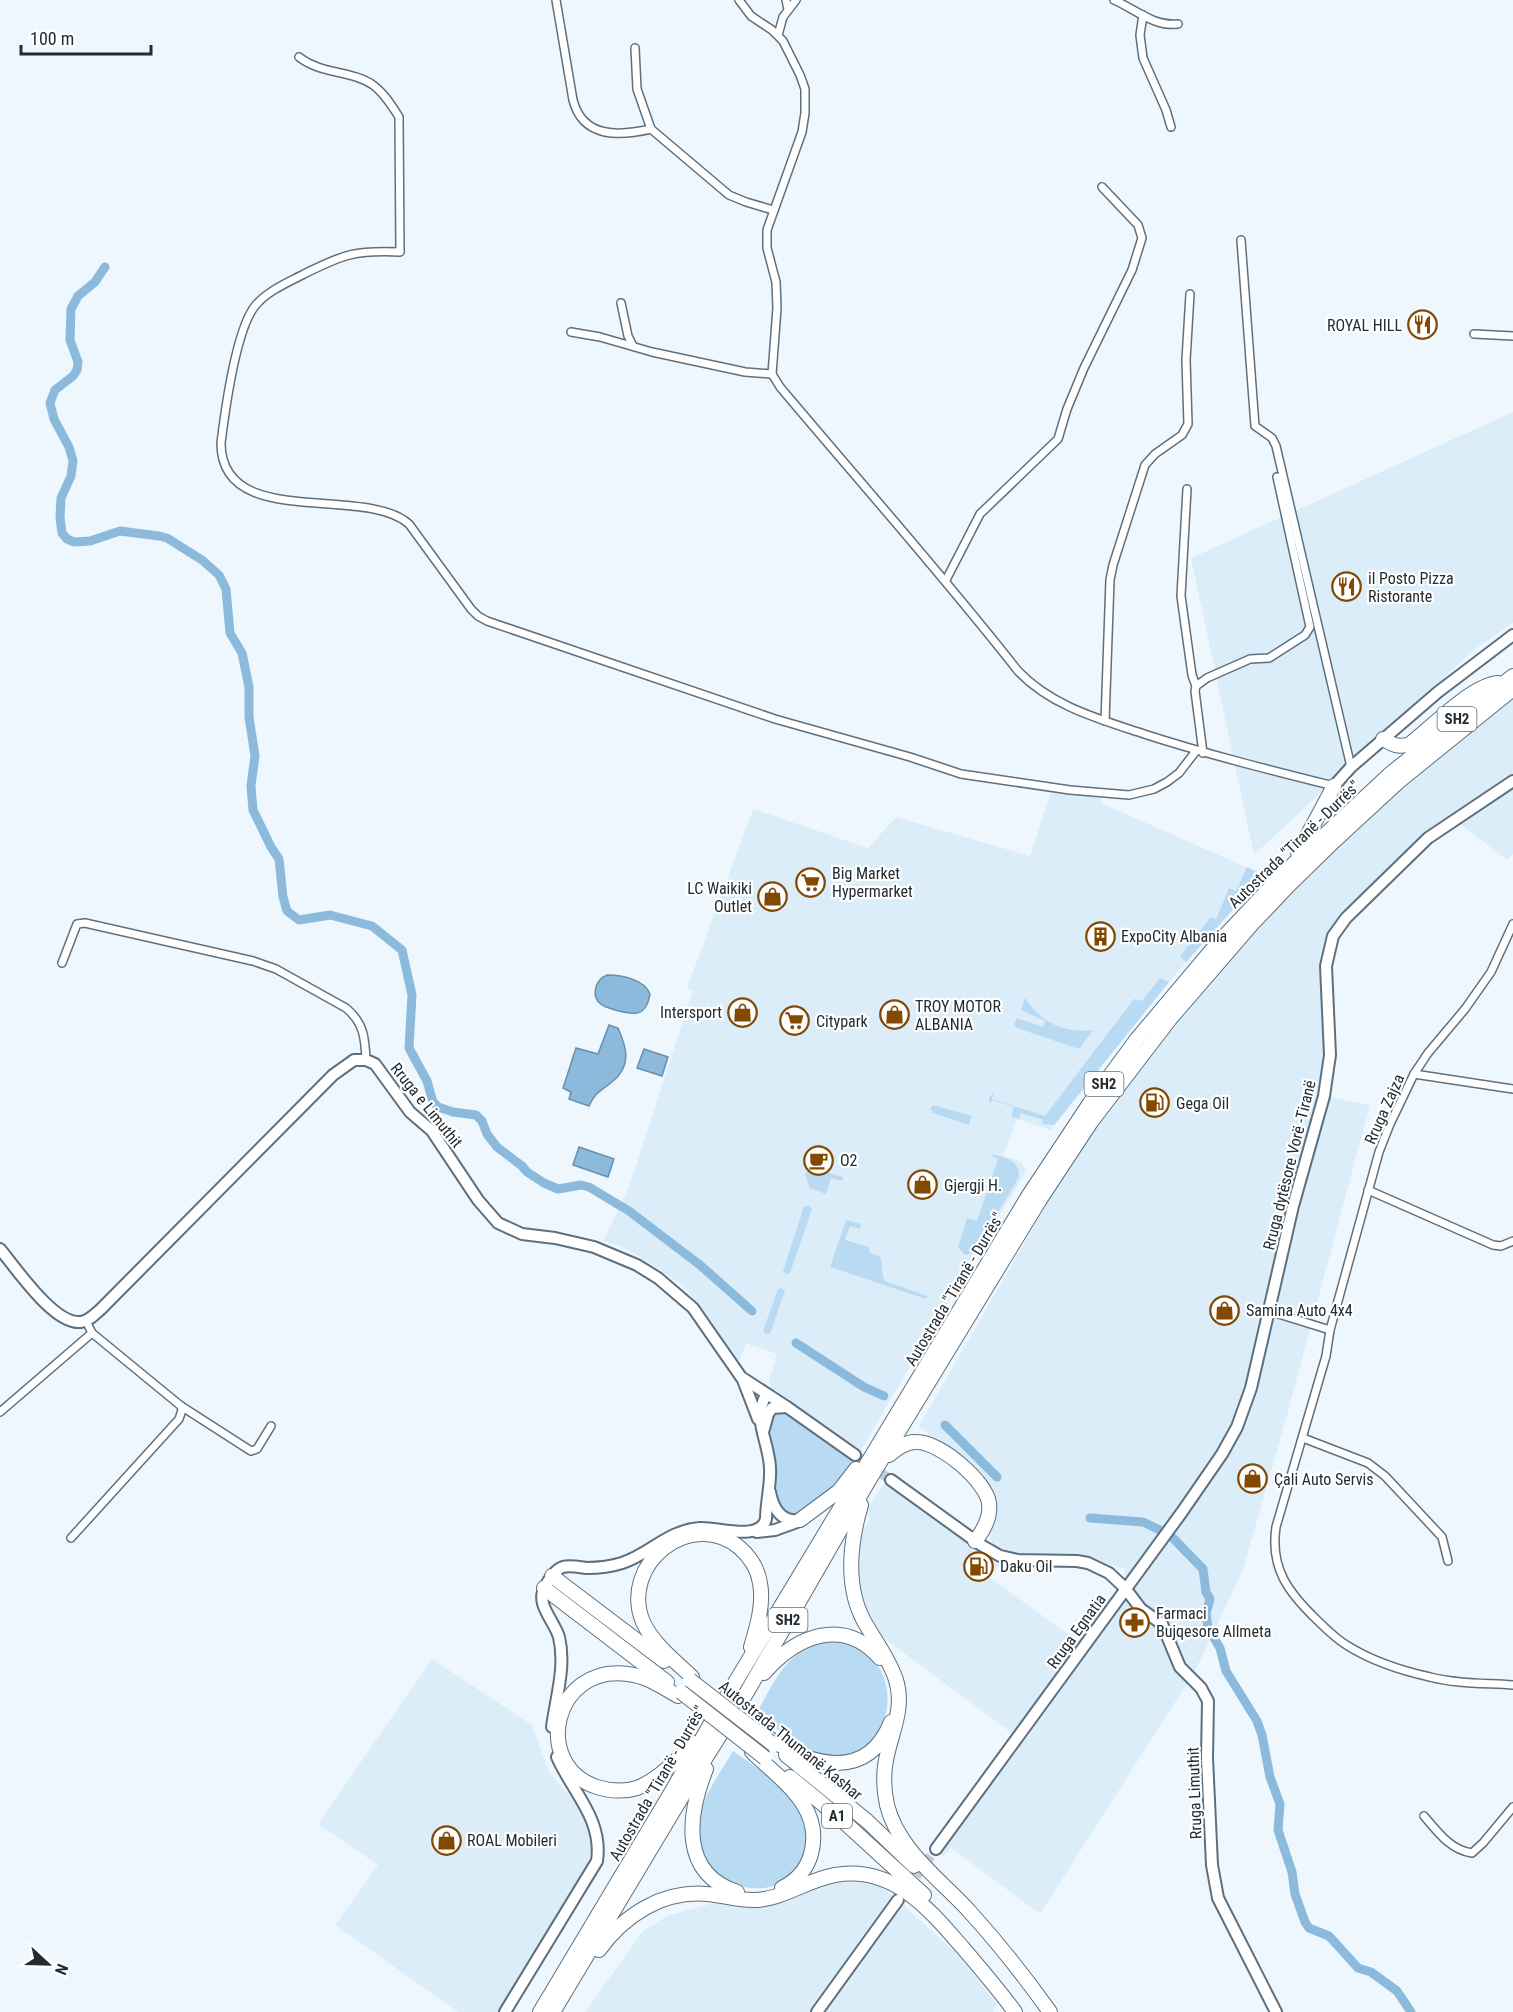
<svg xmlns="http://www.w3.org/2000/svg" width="1513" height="2012" font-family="'Roboto Condensed',sans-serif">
  <rect width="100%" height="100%" fill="#eff7fe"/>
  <g fill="#dcedfa">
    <polygon points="1513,412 1513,623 1475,649 1254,855 1191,558"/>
    <polygon points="1513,699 1513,854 1507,860 1454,819 1428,838 1331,941 1330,1039 1324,1096 1370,1105 1287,1415 1243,1570 1195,1671 1040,1914 951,1848 943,1857 936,1849 1017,1737 885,1639 868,1613 859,1583 857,1561 860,1535 870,1519 866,1511 884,1484 999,1565 989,1577 1083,1645 1125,1588 1125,1569 1081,1554 1027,1557 1005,1554 993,1545 990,1536 993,1512 953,1454 919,1426 1061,1179 1128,1081 1291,892 1373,812 1464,735"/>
    <polygon points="1051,792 1102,798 1101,803 1264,875 1169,982 1051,1130 1017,1119 1003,1155 1022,1162 1026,1171 861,1450 771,1388 769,1381 777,1354 746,1343 739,1361 705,1312 682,1285 637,1255 620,1246 603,1241 629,1187 693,990 687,988 753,809 868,848 896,817 1030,856"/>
    <polygon points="432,1659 532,1725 549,1772 581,1808 590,1832 591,1847 589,1861 499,2012 458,2012 335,1925 378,1865 318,1824"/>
    <polygon points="841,1882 862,1883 879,1886 893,1896 955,1952 997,2004 993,2012 585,2012 643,1931 667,1916 716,1902 752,1907 772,1905 821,1887"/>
  </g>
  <g fill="#b9daf3">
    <polygon points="1247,867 1264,875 1186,962 1180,956 1211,917 1216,919 1229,888 1236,891"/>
    <polygon points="1160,978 1169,982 1054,1125 1042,1124 1043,1120 1021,1113 1019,1119 1011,1116 1014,1107 992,1100 990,1106 989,1098 994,1092 992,1099 1045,1116 1134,999 1142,1001"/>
    <path d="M1025 998C1040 1022 1065 1034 1093 1030L1079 1049 1017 1028 1014 1024 1017 1018 1043 1027 1045 1021 1023 1011 1021 1009Z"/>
    <polygon points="933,1105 972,1116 969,1125 933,1113 930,1108"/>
    <path d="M993 1154C1007 1158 1019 1160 1019 1177L975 1252 965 1255 958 1247 967 1218 977 1221 998 1159 992 1156Z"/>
    <path d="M822 1164 827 1172 843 1177 842 1181 831 1178 826 1194 810 1188 805 1174 808 1170 813 1175C822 1175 819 1168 822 1164Z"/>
    <polygon points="804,1206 809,1206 812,1209 790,1273 786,1274 783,1271"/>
    <path d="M846 1220 861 1224 860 1229 850 1226 845 1240 869 1247 870 1253 879 1256C885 1264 880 1273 885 1281L927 1296 926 1299 830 1267Z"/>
    <polygon points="782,1288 785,1291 770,1334 766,1334 763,1331 778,1289"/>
    <path d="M776 1412H786L854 1462C840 1487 816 1501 793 1517L781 1511 773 1490 774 1455 768 1427 772 1415Z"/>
    <path d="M828 1641C920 1644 898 1782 813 1751 792 1744 774 1726 757 1712 777 1678 786 1650 828 1641Z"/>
    <path d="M733 1751C755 1767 784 1784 799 1807 806 1819 809 1833 807 1847 800 1910 690 1901 699 1820 701 1798 722 1770 733 1751Z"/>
  </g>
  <g fill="#8cbadc" stroke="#6c8fa9" stroke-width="1.5">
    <path d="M607 975C622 975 644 979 650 994 646 1018 634 1015 615 1010 611 1008 606 1008 602 1005 590 997 595 980 607 975Z"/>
    <path d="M609 1025 618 1028C627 1048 632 1066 612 1082 601 1091 596 1091 589 1106L569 1099 571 1092 563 1088 576 1048 598 1054Z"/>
    <polygon points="644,1049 668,1057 662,1076 637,1068"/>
    <polygon points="579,1147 614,1159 608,1177 573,1165"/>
  </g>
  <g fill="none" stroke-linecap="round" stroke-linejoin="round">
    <g stroke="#8cbadc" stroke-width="9">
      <polyline points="105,267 95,282 78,296 71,309 70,340 78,362 77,370 73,376 55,390 50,403 54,419 69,447 73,461 71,476 61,498 60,517 62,533 67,539 74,542 90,541 120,531 159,536 167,538 202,560 219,575 226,589 230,633 242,653 249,687 249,717 255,756 251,786 253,810 271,847 279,859 283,897 287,911 299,920 330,915 372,926 402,950 412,995 409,1048 427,1081 433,1102 438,1107 453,1112 476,1115 482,1121 487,1134 497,1147 522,1166 527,1172 544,1183 558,1189 581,1185 589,1187 629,1211 700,1265 752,1311"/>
      <polyline points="796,1343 864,1387 884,1396"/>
      <polyline points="945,1425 997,1477"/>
      <polyline points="1090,1518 1143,1522 1170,1535 1203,1569 1206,1592 1210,1599 1206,1613 1208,1628 1220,1648 1226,1671 1257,1721 1262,1735 1270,1777 1280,1804 1278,1830 1292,1872 1295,1894 1305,1922 1309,1928 1329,1936 1358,1968 1371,1972 1397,1991 1411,2012"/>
    </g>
    <g stroke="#c6ced5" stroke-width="10" stroke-dasharray="10 5" stroke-linecap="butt">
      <polyline points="855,1455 891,1480"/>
      <polyline points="907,1888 936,1849"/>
    </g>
    <defs>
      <g id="street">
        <path d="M556 0 573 100C583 139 620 136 651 129L729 195 746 202 773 210"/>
        <path d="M739 0 751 16 772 30 783 41 800 75 805 89V113L802 132 767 230V248L776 282 777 308 772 374 780 387C859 481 942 574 1018 671 1051 706 1099 719 1144 734 1206 754 1270 770 1334 786"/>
        <polyline points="786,0 788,9"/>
        <path d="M1114 0C1135 9 1154 27 1178 24"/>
        <polyline points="1143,15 1140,35 1143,58 1166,110 1171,127"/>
        <polyline points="778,35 783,17 796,0"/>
        <polyline points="635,48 637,89 651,129"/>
        <path d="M299 57C322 75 352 70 373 85 384 93 392 106 399 117L400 252C356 250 344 254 304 274 287 283 267 291 255 306 236 330 225 411 221 443 221 531 364 484 409 524L471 609 478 616 487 621 775 719 910 757 961 774 1070 790 1129 795 1154 789 1167 782 1179 773 1196 751"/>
        <polyline points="1241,240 1255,426 1272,438 1276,446 1351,767"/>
        <polyline points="621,303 628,336 633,346"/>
        <polyline points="571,332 600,337 652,352 745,372 772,374"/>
        <polyline points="1474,334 1513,336"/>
        <polyline points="1187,489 1181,596 1192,675 1196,686"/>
        <polyline points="946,580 980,514 1058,439 1067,409 1084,368 1132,270 1142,238 1138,225 1102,187"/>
        <polyline points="1105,721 1110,580 1113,565 1145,465 1155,454 1182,435 1188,424 1186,360 1190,294"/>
        <polyline points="1203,753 1195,691 1196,686 1207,678 1250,659 1269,658 1305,635 1310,627 1277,477"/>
        <path d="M1513 924 1491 972 1465 1009 1428 1053 1414 1074 1390 1124 1379 1152 1330 1330 1326 1356 1276 1527C1270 1568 1288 1592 1316 1619 1326 1629 1336 1639 1348 1646 1372 1661 1403 1671 1430 1677 1456 1684 1486 1683 1513 1685"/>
        <path d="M62 963 77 924 85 923 253 961 276 969 346 1008C364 1023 365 1038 366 1060"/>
        <polyline points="1414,1074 1513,1089"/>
        <polyline points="1368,1190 1493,1245 1501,1246 1513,1241"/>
        <polyline points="1269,1311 1330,1330"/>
        <polyline points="181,1406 251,1451 257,1449 271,1426"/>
        <polyline points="0,1412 92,1333 86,1321"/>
        <polyline points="1303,1438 1368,1463 1385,1476 1442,1537 1448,1561"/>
        <polyline points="71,1538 179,1419 182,1410 181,1406 92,1333"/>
        <path d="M1424 1816C1437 1831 1450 1850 1472 1853L1483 1843 1513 1807"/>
      </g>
      <g id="secondary">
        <polyline points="1334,786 1351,767 1438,692 1513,635"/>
        <path d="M0 1249C16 1268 54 1325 81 1322 89 1321 95 1314 101 1309L333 1075 354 1060H366L375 1064 410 1112 432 1131 478 1200 498 1223 522 1234 555 1238 594 1247 637 1265 658 1278 693 1308 741 1377 787 1407 855 1455"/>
        <polyline points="743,1380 758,1419"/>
        <polyline points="764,1429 768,1414 772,1408 787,1407"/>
        <polyline points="891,1480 981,1545 1000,1556 1018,1560 1077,1561 1088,1563 1109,1573 1125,1588 1141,1609 1162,1624 1180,1667 1201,1688 1208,1701 1207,1758 1212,1865 1218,1898 1276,2012"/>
        <path d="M770 1492C773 1508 781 1523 800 1520"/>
        <polyline points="757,1532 775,1530 797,1522"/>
        <path d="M552 1727C556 1697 566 1667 559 1637 554 1620 535 1604 545 1587 548 1580 556 1569 563 1567 569 1565 579 1567 586 1568 598 1568 610 1567 622 1563 650 1554 668 1530 700 1528 718 1527 760 1542 766 1519 766 1502 771 1485 770 1468 769 1441 752 1420 766 1395"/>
        <polyline points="936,1849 1182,1512 1222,1454 1237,1427 1251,1388 1293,1206 1324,1096 1330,1055 1326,966 1333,936 1346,918 1428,838 1513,781"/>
        <path d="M505 2012 597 1861C603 1819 573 1793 557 1757"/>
        <polyline points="817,2012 898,1900"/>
      </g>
      <g id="highway">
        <path d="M1383 739C1393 745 1399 748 1410 744 1432 727 1472 685 1498 683"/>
        <polyline points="1298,853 1334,786"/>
        <path d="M889 1455C897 1448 906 1441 917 1442 940 1442 986 1481 989 1503 991 1518 984 1530 975 1541"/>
        <path d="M861 1505C849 1546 844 1591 868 1628 878 1645 890 1661 896 1680 905 1708 891 1733 886 1760 883 1775 884 1791 887 1805 898 1850 941 1880 970 1912 999 1944 1025 1977 1050 2012"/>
        <polyline points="800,1520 839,1491 856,1469"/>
        <polyline points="552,1576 664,1661"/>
        <polyline points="544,1588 667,1682"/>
        <path d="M764 1673C796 1636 843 1616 880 1658"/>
        <path d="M692 1677C675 1661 653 1644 643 1622 619 1564 691 1507 740 1548 750 1557 758 1569 760 1583 764 1604 757 1627 751 1647"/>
        <path d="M678 1696C662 1687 647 1676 628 1674 552 1664 532 1766 597 1787 610 1791 624 1792 637 1788 660 1779 678 1758 695 1743"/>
        <path d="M767 1737C809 1765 867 1783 891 1722"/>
        <path d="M752 1752C781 1780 824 1807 811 1854 807 1869 796 1881 782 1888"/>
        <polyline points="786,1755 867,1821 914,1866"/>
        <path d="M706 1769C688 1814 679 1873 737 1892"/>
        <polyline points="790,1777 842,1820 924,1895"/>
        <path d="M599 1950C624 1915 663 1890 707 1894 722 1895 737 1900 753 1900 782 1900 806 1880 835 1875 893 1865 929 1909 963 1948 981 1969 999 1990 1015 2012"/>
        <polyline points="540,2012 672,1791 718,1711 1029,1195 1090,1103 1137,1039 1217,944 1287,870 1390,774 1513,676"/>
        <polyline points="553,2012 695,1775 747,1692 869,1480 1039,1201 1091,1122 1170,1019 1252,924 1288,886 1333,842 1398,782 1513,689"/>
      </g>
    </defs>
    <use href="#street" stroke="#5d707f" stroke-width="10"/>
    <use href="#secondary" stroke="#5d707f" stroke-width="14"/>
    <use href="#highway" stroke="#5d707f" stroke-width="16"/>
    <use href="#street" stroke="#fff" stroke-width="7"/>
    <use href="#secondary" stroke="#fff" stroke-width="10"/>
    <use href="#highway" stroke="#fff" stroke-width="14"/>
    <defs>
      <g id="highway-bridge">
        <polyline points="690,1680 774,1745"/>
        <polyline points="681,1692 765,1758"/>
      </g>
    </defs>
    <use href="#highway-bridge" stroke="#5d707f" stroke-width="16" stroke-linecap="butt"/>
    <use href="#highway-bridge" stroke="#fff" stroke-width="14"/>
  </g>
  <defs>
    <symbol id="restaurant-ring" viewBox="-11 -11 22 22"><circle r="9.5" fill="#fff" stroke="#844900" stroke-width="1.5"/><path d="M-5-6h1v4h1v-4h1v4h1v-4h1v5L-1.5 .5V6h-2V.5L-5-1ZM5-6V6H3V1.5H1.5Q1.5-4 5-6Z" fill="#844900"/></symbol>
    <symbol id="supermarket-ring" viewBox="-11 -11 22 22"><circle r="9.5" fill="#fff" stroke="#844900" stroke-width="1.5"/><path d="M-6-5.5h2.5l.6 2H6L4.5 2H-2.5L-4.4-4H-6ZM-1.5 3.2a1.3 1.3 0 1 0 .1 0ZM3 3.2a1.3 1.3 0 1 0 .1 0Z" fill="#844900"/></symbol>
    <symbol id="shop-ring" viewBox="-11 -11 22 22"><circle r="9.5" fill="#fff" stroke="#844900" stroke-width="1.5"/><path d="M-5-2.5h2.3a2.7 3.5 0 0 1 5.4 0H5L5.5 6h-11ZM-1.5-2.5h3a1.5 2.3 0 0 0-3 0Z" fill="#844900"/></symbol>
    <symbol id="building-ring" viewBox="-11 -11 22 22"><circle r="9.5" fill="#fff" stroke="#844900" stroke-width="1.5"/><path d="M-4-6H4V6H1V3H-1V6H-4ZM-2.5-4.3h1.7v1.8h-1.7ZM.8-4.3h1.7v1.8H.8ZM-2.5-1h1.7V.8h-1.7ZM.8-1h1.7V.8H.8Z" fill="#844900"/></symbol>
    <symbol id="fuel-ring" viewBox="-11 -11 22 22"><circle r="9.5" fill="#fff" stroke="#844900" stroke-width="1.5"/><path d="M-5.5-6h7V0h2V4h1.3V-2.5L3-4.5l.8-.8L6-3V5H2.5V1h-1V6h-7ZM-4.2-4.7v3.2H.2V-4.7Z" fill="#844900"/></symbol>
    <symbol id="cafe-ring" viewBox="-11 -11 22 22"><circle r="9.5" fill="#fff" stroke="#844900" stroke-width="1.5"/><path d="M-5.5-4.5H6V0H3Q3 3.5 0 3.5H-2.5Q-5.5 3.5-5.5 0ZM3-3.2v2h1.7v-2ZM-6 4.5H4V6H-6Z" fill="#844900"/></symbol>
    <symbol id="pharmacy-ring" viewBox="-11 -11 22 22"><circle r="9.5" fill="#fff" stroke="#844900" stroke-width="1.5"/><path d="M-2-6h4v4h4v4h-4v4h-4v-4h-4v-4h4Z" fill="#844900"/></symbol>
  </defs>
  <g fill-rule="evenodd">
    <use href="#restaurant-ring" x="1406" y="308" width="33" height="33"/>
    <use href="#restaurant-ring" x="1330" y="570" width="33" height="33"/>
    <use href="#supermarket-ring" x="794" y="866" width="33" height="33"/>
    <use href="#shop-ring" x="756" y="880" width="33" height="33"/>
    <use href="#building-ring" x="1084" y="920" width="33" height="33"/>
    <use href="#shop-ring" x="726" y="996" width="33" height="33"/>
    <use href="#shop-ring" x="878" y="998" width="33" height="33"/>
    <use href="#supermarket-ring" x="778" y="1004" width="33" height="33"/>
    <use href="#fuel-ring" x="1138" y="1086" width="33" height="33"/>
    <use href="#cafe-ring" x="802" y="1144" width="33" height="33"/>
    <use href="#shop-ring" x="906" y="1168" width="33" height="33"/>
    <use href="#shop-ring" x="1208" y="1294" width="33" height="33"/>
    <use href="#shop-ring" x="1236" y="1462" width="33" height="33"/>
    <use href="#fuel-ring" x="962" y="1550" width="33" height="33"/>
    <use href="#pharmacy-ring" x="1118" y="1606" width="33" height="33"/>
    <use href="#shop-ring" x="430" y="1824" width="33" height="33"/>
  </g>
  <g text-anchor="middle" stroke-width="4.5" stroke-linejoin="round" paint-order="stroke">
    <g fill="#fff" stroke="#656b70" stroke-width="1.5">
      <rect x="1437.5" y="707" width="39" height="24" rx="4.5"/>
      <rect x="1084.5" y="1072" width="39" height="24" rx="4.5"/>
      <rect x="768.5" y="1608" width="39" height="24" rx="4.5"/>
      <rect x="822" y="1804" width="30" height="24" rx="4.5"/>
    </g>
    <g font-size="15" font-weight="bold" fill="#232c32">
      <text x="1457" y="724">SH2</text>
      <text x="1104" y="1089">SH2</text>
      <text x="788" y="1625">SH2</text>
      <text x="837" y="1821">A1</text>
    </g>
    <g font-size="16" fill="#232c32" stroke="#fff" text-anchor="start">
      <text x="1402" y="331" text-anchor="end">ROYAL HILL</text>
      <text x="1368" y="584">il Posto Pizza<tspan x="1368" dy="18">Ristorante</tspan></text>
      <text x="832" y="879">Big Market<tspan x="832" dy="18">Hypermarket</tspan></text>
      <text x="752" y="894" text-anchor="end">LC Waikiki<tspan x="752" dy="18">Outlet</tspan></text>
      <text x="1121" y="942">ExpoCity Albania</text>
      <text x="915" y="1012">TROY MOTOR<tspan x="915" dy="18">ALBANIA</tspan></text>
      <text x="722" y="1018" text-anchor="end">Intersport</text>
      <text x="816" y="1027">Citypark</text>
      <text x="1176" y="1109">Gega Oil</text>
      <text x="840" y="1166">O2</text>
      <text x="944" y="1191">Gjergji H.</text>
      <text x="1246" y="1316">Samina Auto 4x4</text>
      <text x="1274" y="1485">Çali Auto Servis</text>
      <text x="1000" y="1572">Daku Oil</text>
      <text x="1156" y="1619">Farmaci<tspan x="1156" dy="18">Bujqesore Allmeta</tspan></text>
      <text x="467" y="1846">ROAL Mobileri</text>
    </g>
    <g font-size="16" fill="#232c32" stroke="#fff">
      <text transform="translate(1294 844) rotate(-44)" y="6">Autostrada "Tiranë - Durrës"</text>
      <text transform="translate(427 1105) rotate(51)" y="6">Rruga e Limuthit</text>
      <text transform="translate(1384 1109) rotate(-66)" y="6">Rruga Zajza</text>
      <text transform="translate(1289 1165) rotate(-76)" y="6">Rruga dytësore Vorë -Tiranë</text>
      <text transform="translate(954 1289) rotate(-59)" y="6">Autostrada "Tiranë - Durrës"</text>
      <text transform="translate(1076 1631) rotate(-54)" y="6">Rruga Egnatia</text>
      <text transform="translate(791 1740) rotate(39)" y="6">Autostrada Thumanë Kashar</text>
      <text transform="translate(657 1783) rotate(-60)" y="6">Autostrada "Tiranë - Durrës"</text>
      <text transform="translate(1194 1793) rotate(-92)" y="6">Rruga Limuthit</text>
    </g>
  </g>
  <g transform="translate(48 1964) rotate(112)" stroke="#ffffff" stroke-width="4.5" paint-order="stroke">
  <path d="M0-4.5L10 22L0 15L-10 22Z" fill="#232c32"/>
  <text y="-9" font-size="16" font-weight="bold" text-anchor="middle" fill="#232c32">N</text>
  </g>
  <path d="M21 45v9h130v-9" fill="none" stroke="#232c32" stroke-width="3"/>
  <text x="30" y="45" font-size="18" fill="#232c32" stroke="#ffffff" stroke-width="4.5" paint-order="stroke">100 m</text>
</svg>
